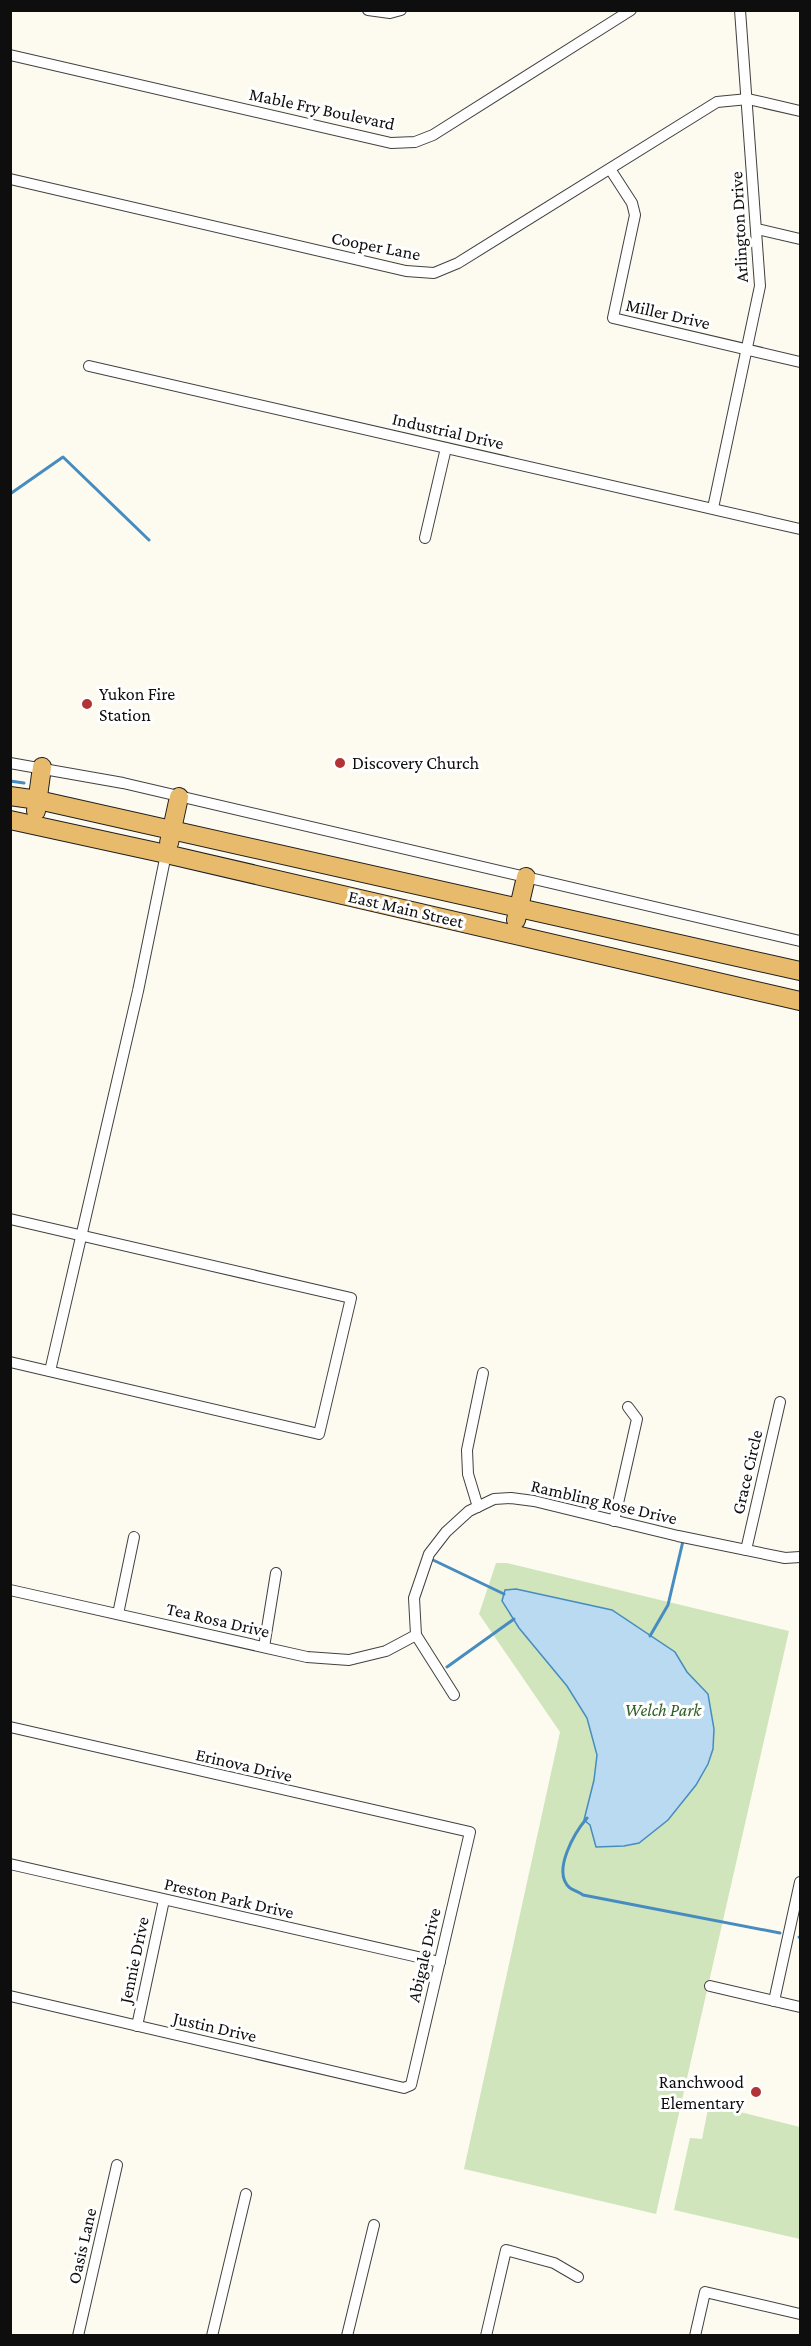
<svg xmlns="http://www.w3.org/2000/svg" width="811" height="2346" font-family="'Crimson Pro',serif">
  <rect width="100%" height="100%" fill="#fdfbf0"/>
  <g fill="#d0e5bc">
    <polygon points="496,1563 507,1563 789,1631 656,2214 464,2169 560,1732 479,1614"/>
    <polygon points="709,2104 800,2127 800,2239 674,2210 690,2138 702,2139"/>
  </g>
  <polygon fill="#b9daf0" stroke="#478cc0" stroke-width="1.5" points="516,1589 612,1610 675,1652 687,1672 708,1694 714,1729 713,1749 708,1764 696,1785 668,1820 639,1843 624,1846 596,1847 590,1825 584,1820 594,1780 597,1755 587,1718 567,1686 519,1628 502,1601 505,1590"/>
  <g fill="none" stroke-linecap="round" stroke-linejoin="round">
    <g stroke="#478cc0" stroke-width="3">
      <polyline points="10,494 63,457 149,540"/>
      <polyline points="10,781 24,783"/>
      <polyline points="431,1559 504,1594"/>
      <polyline points="650,1636 668,1605 683,1541"/>
      <polyline points="447,1667 514,1619"/>
      <path d="M587 1818C575 1832 551 1872 570 1888 573 1890 579 1892 583 1895L780 1933"/>
      <polyline points="799,1937 800,1938"/>
    </g>
    <defs>
      <g id="minor">
        <polyline points="368,10 390,13 401,10"/>
        <polyline points="10,55 391,143 415,142 433,135 631,10"/>
        <polyline points="610,169 632,203 635,215 613,318 800,362"/>
        <polyline points="10,179 406,271 434,273 458,263 717,102 748,99 800,111"/>
        <polyline points="757,229 800,239"/>
        <polyline points="89,366 800,529"/>
        <polyline points="713,508 760,286 740,10"/>
        <polyline points="425,538 446,448"/>
        <polyline points="10,763 123,783 800,941"/>
        <polyline points="10,1219 351,1298 319,1434 10,1362"/>
        <polyline points="50,1371 138,991 166,854"/>
        <polyline points="478,1507 468,1474 467,1450 483,1373"/>
        <polyline points="614,1521 637,1419 628,1407"/>
        <polyline points="746,1550 780,1402"/>
        <polyline points="10,1590 307,1657 349,1660 386,1651 416,1635"/>
        <polyline points="118,1614 134,1537"/>
        <polyline points="264,1647 276,1573"/>
        <polyline points="454,1695 416,1635 414,1598 429,1554 446,1532 469,1511 494,1499 511,1498 534,1501 678,1536 785,1558 800,1557"/>
        <polyline points="10,1727 470,1832 411,2085 404,2088 10,1996"/>
        <polyline points="10,1864 440,1962"/>
        <polyline points="710,1986 800,2007"/>
        <polyline points="774,2001 800,1882"/>
        <polyline points="137,2026 164,1900"/>
        <polyline points="78,2336 117,2165"/>
        <polyline points="212,2336 246,2194"/>
        <polyline points="347,2336 374,2225"/>
        <polyline points="486,2336 506,2250 554,2263 578,2277"/>
        <polyline points="695,2336 705,2292 800,2314"/>
      </g>
      <g id="trunk">
        <polyline points="10,796 38,800 800,971"/>
        <polyline points="36,811 42,767"/>
        <polyline points="10,820 166,854 800,1001"/>
        <polyline points="169,843 179,797"/>
        <polyline points="516,920 526,877"/>
      </g>
    </defs>
    <use href="#minor" stroke="#414141" stroke-width="12"/>
    <use href="#trunk" stroke="#1f1f1f" stroke-width="20"/>
    <use href="#minor" stroke="#fff" stroke-width="10"/>
    <use href="#trunk" stroke="#e8bb6c" stroke-width="18"/>
  </g>
  <g fill="#b13335" stroke="#fff" stroke-width="2">
    <circle cx="87" cy="704" r="6"/>
    <circle cx="340" cy="763" r="6"/>
    <circle cx="756" cy="2092" r="6"/>
  </g>
  <g text-anchor="middle" stroke-width="6" stroke-linejoin="round" paint-order="stroke">
    <g font-size="18" fill="#0e0e0e" stroke="#fff">
      <text transform="translate(322 109) rotate(12)" y="6">Mable Fry Boulevard</text>
      <text transform="translate(739 227) rotate(-93)" y="6">Arlington Drive</text>
      <text transform="translate(376 246) rotate(11)" y="6">Cooper Lane</text>
      <text transform="translate(668 314) rotate(13)" y="6">Miller Drive</text>
      <text transform="translate(448 431) rotate(13)" y="6">Industrial Drive</text>
      <text transform="translate(406 909) rotate(13)" y="6">East Main Street</text>
      <text transform="translate(747 1472) rotate(-77)" y="6">Grace Circle</text>
      <text transform="translate(604 1502) rotate(13)" y="6">Rambling Rose Drive</text>
      <text transform="translate(218 1620) rotate(13)" y="6">Tea Rosa Drive</text>
      <text transform="translate(244 1765) rotate(13)" y="6">Erinova Drive</text>
      <text transform="translate(229 1898) rotate(13)" y="6">Preston Park Drive</text>
      <text transform="translate(424 1955) rotate(-77)" y="6">Abigale Drive</text>
      <text transform="translate(134 1960) rotate(-78)" y="6">Jennie Drive</text>
      <text transform="translate(215 2027) rotate(13)" y="6">Justin Drive</text>
      <text transform="translate(82 2246) rotate(-77)" y="6">Oasis Lane</text>
    </g>
    <g font-size="18" fill="#0e0e0e" stroke="#fff" text-anchor="start">
      <text x="99" y="700">Yukon Fire<tspan x="99" dy="21">Station</tspan></text>
      <text x="352" y="769">Discovery Church</text>
      <text x="744" y="2088" text-anchor="end">Ranchwood<tspan x="744" dy="21">Elementary</tspan></text>
    </g>
    <g font-size="18" font-style="italic" fill="#2e5f24" stroke="#fff">
      <text x="663" y="1716">Welch Park</text>
    </g>
  </g>
  <rect width="811" height="2346" fill="none" stroke="#0e0e0e" stroke-width="24"/>
</svg>
